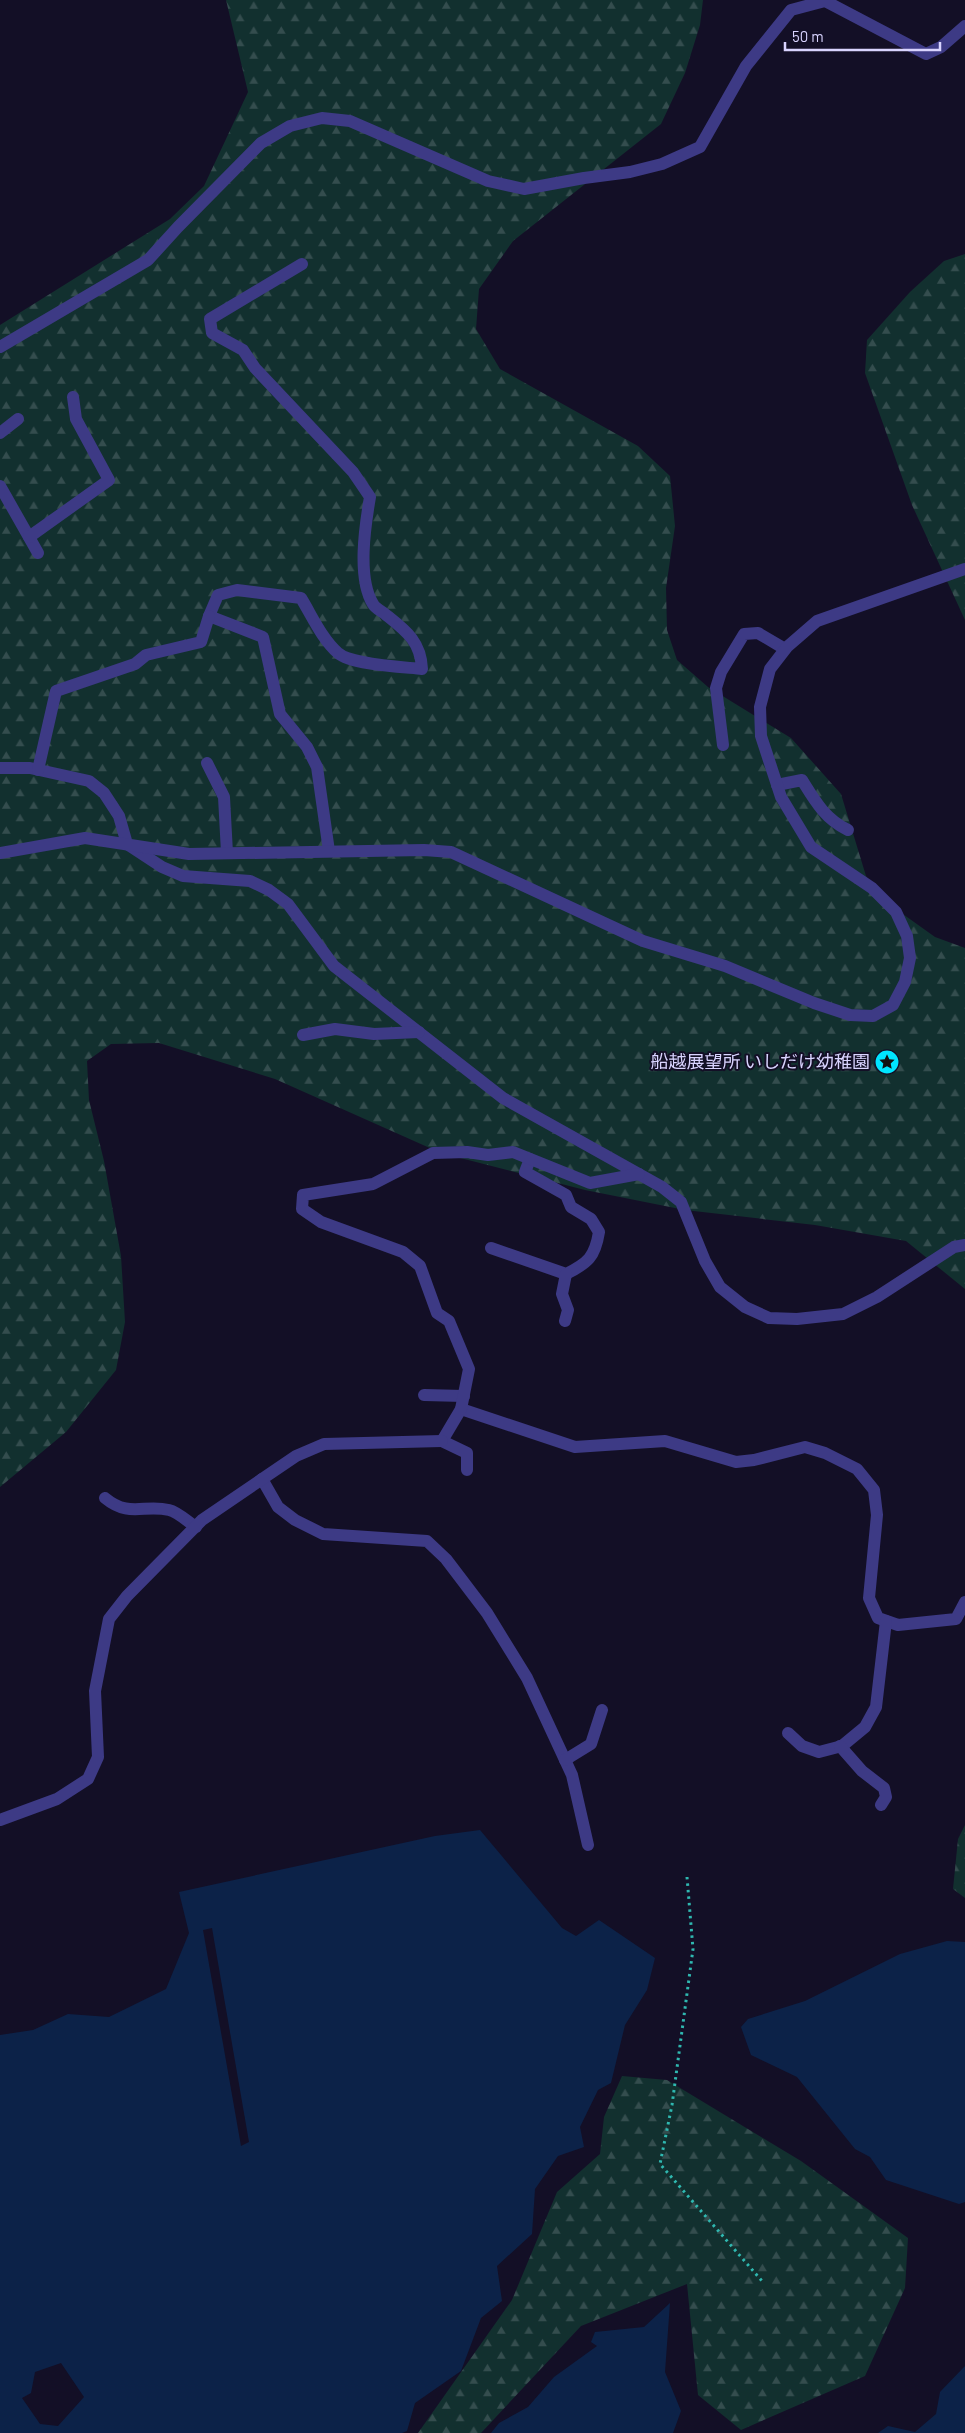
<svg xmlns="http://www.w3.org/2000/svg" width="965" height="2433" font-family="Barlow,'Noto Sans JP',sans-serif">
  <defs>
    <pattern id="forest-firs" width="22" height="20" patternUnits="userSpaceOnUse" patternTransform="scale(1.25)"><rect width="22" height="20" fill="#12302f"/><path d="M5 1l3.5 6h-7zM16 11l3.5 6h-7z" fill="#344d4e"/></pattern>
  </defs>
  <rect width="100%" height="100%" fill="#130f26"/>
  <g fill="url(#forest-firs)">
    <polygon points="226,0 703,0 700,25 685,73 661,124 513,241 479,289 476,329 500,369 638,446 670,476 675,526 666,588 667,630 677,660 708,687 791,738 841,794 866,876 886,902 935,937 965,948 965,1289 906,1241 815,1225 685,1210 585,1190 441,1153 275,1079 159,1043 111,1044 87,1061 89,1100 104,1161 121,1256 125,1322 116,1370 66,1432 0,1487 0,325 170,219 204,186 248,92"/>
    <polygon points="965,254 965,620 912,505 865,373 867,340 910,292 944,261"/>
    <polygon points="965,1825 965,1898 953,1889 958,1839"/>
    <polygon points="622,2076 667,2080 801,2161 908,2238 905,2288 865,2376 741,2430 698,2395 687,2284 581,2326 481,2433 418,2433 512,2300 557,2192 600,2154 604,2117"/>
  </g>
  <g fill="#0c2248" fill-rule="evenodd">
    <path d="M480 1830 562 1928 576 1936 599 1920 655 1958 647 1990 625 2025 611 2083 598 2090 580 2127 584 2147 558 2156 535 2189 532 2234 497 2266 502 2301 481 2318 461 2371 415 2403 407 2431 402 2433H0V2035L33 2030 68 2014 109 2017 166 1989 189 1933 179 1892 435 1836ZM61 2363 84 2397 58 2426 40 2424 22 2398 31 2393 35 2372Z"/>
    <polygon points="947,1941 965,1942 965,2202 959,2204 886,2180 870,2157 855,2149 797,2077 751,2055 741,2027 748,2019 805,2001 900,1954"/>
    <polygon points="670,2303 665,2372 681,2411 673,2433 491,2433 499,2423 528,2407 554,2377 597,2346 591,2342 595,2332 644,2327"/>
    <polygon points="965,2366 965,2433 878,2433 888,2426 915,2432 936,2414 940,2392"/>
  </g>
  <polygon fill="#130f26" points="212,1928 249,2142 241,2146 203,1930"/>
  <g fill="none" stroke-linecap="round" stroke-linejoin="round">
    <polyline stroke="#2fb8b0" stroke-width="3" stroke-dasharray="2.5 4" stroke-linecap="butt" points="687,1877 693,1949 672,2105 660,2164 762,2281"/>
    <g stroke="#3d3a85" stroke-width="12">
      <path d="M302 264 210 319 212 333 243 350 255 368 353 472 370 497C365 526 357 578 373 604 375 608 381 611 385 614 405 630 421 641 422 669 404 667 351 665 338 653 322 639 312 616 301 598L237 590 218 595 209 616 263 637 280 714 307 747 317 767 329 851"/>
      <polyline points="0,347 148,260 178,227 261,143 290,126 322,118 350,121 488,181 524,189 584,178 630,172 662,164 700,147 746,66 791,10 825,1 926,54 941,47 965,26"/>
      <polyline points="0,433 18,419"/>
      <polyline points="0,486 38,553"/>
      <polyline points="29,537 109,480 76,419 73,397"/>
      <polyline points="723,745 716,688 721,672 744,634 758,633 785,649"/>
      <polyline points="207,763 224,797 227,853"/>
      <polyline points="0,768 30,768 89,781 104,793 119,816 127,844 162,867 183,876 250,881 269,890 288,904 334,966 503,1098 662,1187 681,1202 705,1261 720,1287 745,1307 769,1318 797,1319 843,1314 877,1297 954,1247 965,1245"/>
      <polyline points="38,770 56,691 135,664 146,655 201,642 209,616"/>
      <path d="M777 785 802 780C815 801 825 819 848 830"/>
      <polyline points="0,853 85,838 189,854 424,850 451,852 643,941 725,966 814,1003 850,1015 873,1016 893,1005 905,982 910,958 907,936 896,912 872,888 811,847 781,797 761,736 760,707 770,669 787,647 817,621 965,569"/>
      <polyline points="303,1035 335,1029 374,1034 419,1032"/>
      <path d="M491 1248 566 1274C588 1263 595 1257 599 1232L591 1219 571 1207 566 1195 525 1172 530 1159"/>
      <polyline points="565,1321 568,1310 562,1294 566,1274"/>
      <polyline points="424,1395 464,1396"/>
      <polyline points="461,1409 575,1447 665,1441 736,1462 754,1460 805,1447 825,1453 857,1469 874,1490 877,1515 869,1598 878,1618 898,1625 956,1619 965,1602"/>
      <polyline points="467,1470 467,1453 442,1441 461,1409 469,1369 449,1321 437,1313 420,1266 403,1252 321,1222 302,1209 303,1195 373,1184 433,1153 467,1152 488,1155 513,1152 590,1183 639,1174"/>
      <polyline points="262,1479 278,1507 295,1520 323,1534 427,1541 446,1559 487,1613 527,1678 572,1775 588,1845"/>
      <path d="M105 1498C129 1518 144 1504 169 1510 178 1512 188 1522 196 1527"/>
      <polyline points="788,1733 802,1746 819,1752 842,1746 865,1727 876,1707 886,1621"/>
      <polyline points="840,1746 862,1771 884,1788 886,1797 881,1805"/>
      <polyline points="565,1760 591,1744 602,1710"/>
      <polyline points="0,1820 57,1799 88,1779 98,1757 95,1691 109,1619 127,1596 202,1520 296,1456 324,1444 442,1441"/>
    </g>
  </g>
  <defs>
    <symbol id="sight-disc" viewBox="-11 -11 22 22"><circle r="9.5" fill="#00e5ff" stroke="#130f26"/><path d="M0-6L1.8-2.2L6-1.7L2.9 1.2L3.7 5.4L0 3.3L-3.7 5.4L-2.9 1.2L-6-1.7L-1.8-2.2Z" fill="#111"/></symbol>
  </defs>
  <g fill-rule="evenodd">
    <use href="#sight-disc" x="873" y="1048" width="28" height="28"/>
  </g>
  <g text-anchor="middle" stroke-width="4" stroke-linejoin="round" paint-order="stroke">
    <g font-size="18" fill="#d9d4ff" stroke="#130f26" text-anchor="end">
      <text x="870" y="1068">船越展望所 いしだけ幼稚園</text>
    </g>
  </g>
  <path d="M785 42v8h155v-8" fill="none" stroke="#d9d4ff" stroke-width="2.5"/>
  <text x="792" y="42" font-size="15" fill="#d9d4ff" stroke="#130f26" stroke-width="4" paint-order="stroke">50 m</text>
</svg>
